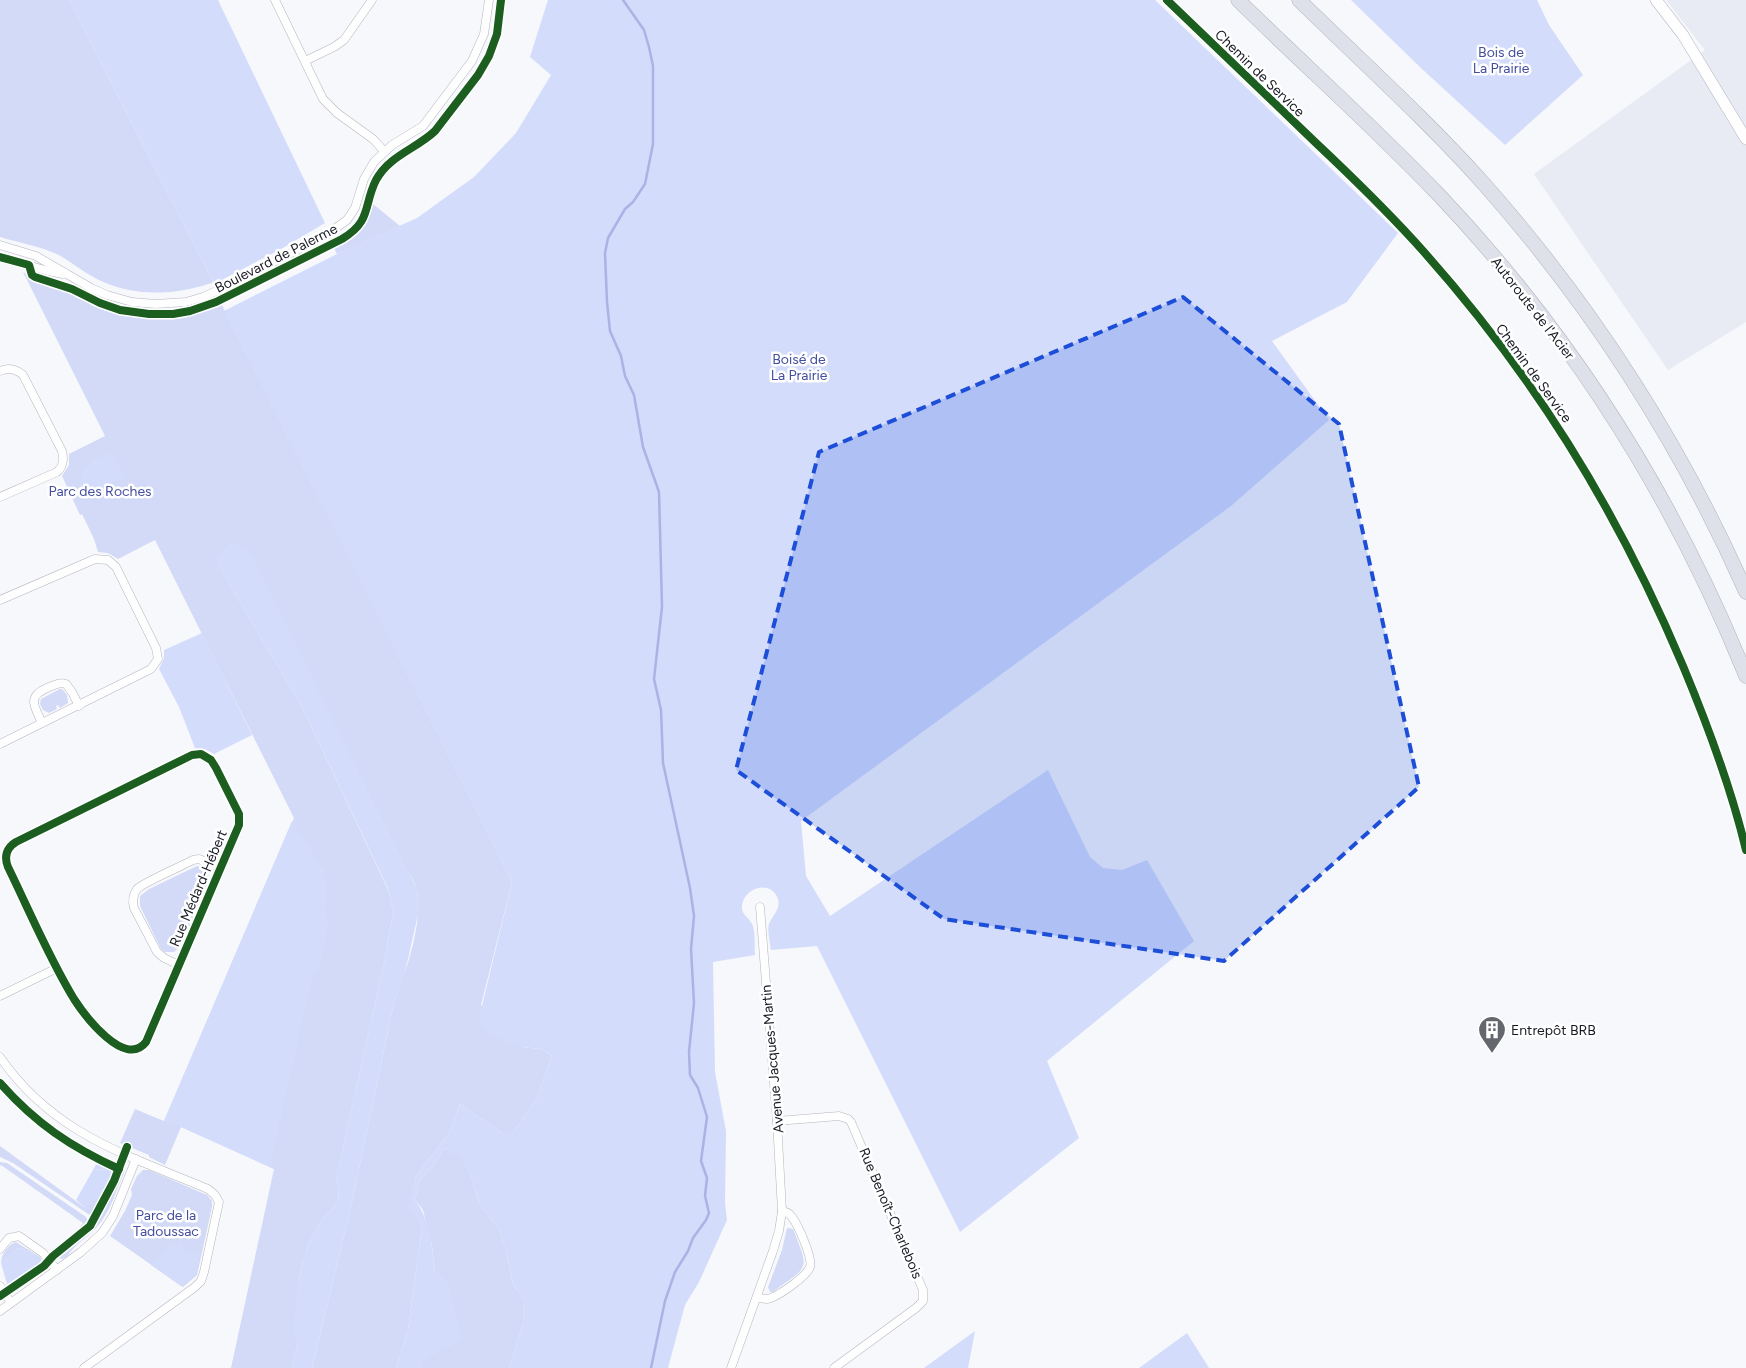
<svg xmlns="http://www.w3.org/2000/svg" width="1746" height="1368" font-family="Figtree,sans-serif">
  <rect width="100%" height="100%" fill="#f7f8fc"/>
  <polygon fill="#e8eaf4" points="1666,0 1746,0 1746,322 1668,370 1534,174 1705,50"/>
  <g fill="#d3daf7">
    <path d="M0 0H69L214 284 211 283C174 296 130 297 95 278 82 271 71 262 59 255 40 246 20 243 0 237Z"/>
    <path d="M373 204 400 226 337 254 334 248C356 235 365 228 373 204Z"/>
    <path d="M23 272C28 274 29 279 34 281 46 286 59 287 71 293 126 321 163 327 222 305L512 882 481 1005 521 1047 542 1049 552 1056 536 1100 512 1133H502L460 1104 449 1133 416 1176 409 1206 422 1227 408 1330 396 1368H312L350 1212 395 998C407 972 423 919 417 891 416 883 409 874 405 866L217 563 303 709 389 892 393 912 384 963 336 1179 339 1189 338 1202 319 1224 307 1247 298 1281V1341L292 1368H231L274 1169 181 1127 165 1165 149 1157V1155L120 1143 135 1109 164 1121 294 818 155 540 118 559 108 553 98 552 94 539 82 514 80 515 62 476 69 465V454L105 436Z"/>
    <polygon points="60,689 62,689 67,695 68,703 60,708 58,705 56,706 57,709 49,713 43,710 40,704 41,699"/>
    <path d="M197 866C220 870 200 901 194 914L192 913 191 915 193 917 180 947 174 952H165L161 949 140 906V896L149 889Z"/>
    <path d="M0 1146 84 1207C97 1202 107 1187 112 1175L104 1169 93 1170 98 1161 113 1169 115 1173 95 1214 91 1216 13 1163 0 1157Z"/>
    <polygon points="444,1148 462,1157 471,1176 479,1203 499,1229 507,1255 513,1284 524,1300 523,1323 509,1368 421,1368 435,1271 432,1246 423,1210 415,1200 419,1181 434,1165"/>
    <polygon points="0,1162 7,1163 86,1217 88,1222 86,1229 52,1255 50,1251 76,1232 83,1223 1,1165 0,1166"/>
    <path d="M123 1168H125L124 1173C116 1191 110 1213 96 1228 89 1236 80 1241 73 1249 67 1255 67 1262 55 1257L83 1235 91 1227Z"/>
    <polygon points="143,1170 149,1170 207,1195 212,1201 212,1207 197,1275 183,1287 110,1236 125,1211 132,1195 131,1189 137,1176"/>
    <path d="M787 1228 793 1229C810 1272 809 1265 773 1292H770L768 1287 782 1250Z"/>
    <path d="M16 1242 40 1257 44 1264 10 1288 7 1284 23 1279 33 1271 34 1255 22 1248H18L1 1263C1 1255 8 1244 16 1242Z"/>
  </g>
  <g fill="#d4dcfc">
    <polygon points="69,0 218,0 325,223 281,249 214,284"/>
    <path d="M548 0H1155L1398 233 1347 302 1272 341 1329 420 1231 506 801 821 806 876 830 916 1048 770 1090 857 1103 868 1122 870 1147 860 1194 941 1047 1061 1079 1138 960 1232 817 946 771 950C770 943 767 930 769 924 773 915 781 909 778 899 772 880 745 886 742 905 741 915 749 917 752 924 756 932 754 946 755 955L713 962 715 1072 726 1131 725 1203 727 1220 699 1282 685 1305 668 1368H509L523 1323 524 1300 513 1284 507 1255 499 1229 479 1203 471 1176 462 1158 444 1148 434 1165 419 1181 415 1200C430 1220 432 1246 435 1271L447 1281 462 1340 423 1360 421 1368H396L408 1330 422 1227 408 1207 416 1176 449 1133 460 1104 502 1133H512L536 1100 552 1056 542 1049 521 1047 488 1034 479 1018 512 882 224 311 341 252 417 218 474 177 516 133 551 75 530 57Z"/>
    <polygon points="1351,0 1537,0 1549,25 1583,75 1505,145 1422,69"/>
    <path d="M113 453 125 477 85 494C75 483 82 468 94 460 99 457 107 455 113 453Z"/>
    <polygon points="229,543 248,548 417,889 419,910 404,977 395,998 350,1212 312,1368 292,1368 298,1341 293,1333 298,1281 307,1247 319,1224 338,1202 339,1189 336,1179 384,963 393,912 389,891 303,709 217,563 216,559"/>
    <polygon points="202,633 252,735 214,754 205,749 195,748 179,707 159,669 164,658 164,650"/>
    <polygon points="292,821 324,871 327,895 325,908 328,924 320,964 311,981 271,1160 274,1169 181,1127 164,1121"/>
    <path d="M104 1169 111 1171 113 1175 111 1179C107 1185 93 1207 86 1207 83 1207 79 1202 76 1200L93 1170Z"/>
    <polygon points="183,1242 182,1247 186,1252 198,1252 200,1256 196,1273 181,1286 151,1265 166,1248"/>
    <path d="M18 1248C26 1248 35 1254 37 1261L29 1275 7 1284 1 1263Z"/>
    <polygon points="975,1331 968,1368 924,1368"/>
    <polygon points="1187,1333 1209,1368 1139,1368"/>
  </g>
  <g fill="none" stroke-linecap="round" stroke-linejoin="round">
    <polyline stroke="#aab3e3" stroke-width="2.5" points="623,0 644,30 649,47 653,66 653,144 645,184 633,202 625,209 608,238 605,253 607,302 610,331 621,356 625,376 634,395 643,447 659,492 662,607 654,679 661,710 663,763 690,888 694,916 691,949 694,1003 689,1052 690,1075 698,1088 707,1117 701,1161 707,1178 705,1196 709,1213 706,1220 693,1238 688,1251 675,1272 665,1301 651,1368"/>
    <defs>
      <g id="minor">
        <polyline points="275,0 323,99 337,113 373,139 384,151"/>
        <path d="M1167 0C1216 47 1265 94 1315 142 1349 174 1383 207 1415 242 1531 370 1616 507 1683 666 1708 726 1731 787 1746 850"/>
        <polyline points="305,61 334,47 344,40 372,0"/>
        <polyline points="0,245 36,256 91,288 107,295 132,302 156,304 186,302 203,297 225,287 326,235 347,220 355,208 364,179 374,162 392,145 423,126 472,61 484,34 489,0"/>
        <polyline points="0,257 48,271 63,274"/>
        <path d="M0 371C9 367 16 369 23 375L62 451C64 459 64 466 57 472L0 497"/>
        <polyline points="0,600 95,559 108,560 116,567 156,648 158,659 151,669 0,744"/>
        <path d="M42 723C35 707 26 697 47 688 54 685 59 682 66 684L72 692 79 706"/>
        <path d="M201 754 211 760 216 768 239 814V825L146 1042C125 1069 85 1016 74 999 49 958 29 910 8 867 4 857 6 848 16 842L192 755Z"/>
        <path d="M179 965 164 958 157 952 134 908C132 901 133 895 137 889 144 882 182 866 193 860L199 859 220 868"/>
        <polyline points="0,996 57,968"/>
        <path d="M0 1057C53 1134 127 1155 208 1189L215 1195 219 1202 204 1272 201 1281 195 1287 84 1368"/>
        <polyline points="777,1121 839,1116 848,1119 851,1122 923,1290 923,1301 916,1308 834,1368"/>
        <polyline points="0,1249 9,1238 19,1236 43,1253 57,1270"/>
        <polyline points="0,1286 11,1303"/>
        <path d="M757 1297C762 1299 766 1300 771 1298 781 1294 807 1276 810 1267 813 1258 798 1225 792 1217 790 1213 786 1212 782 1211"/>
        <polyline points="0,1311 81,1252 102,1233 113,1216 136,1159"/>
        <polyline points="731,1368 773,1251 779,1231 782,1211 777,1121 760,907"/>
      </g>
      <polyline id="secondary" points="1656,0 1683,35 1746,139"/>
      <g id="motorway">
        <path d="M1238 0C1304 65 1374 127 1438 194 1571 334 1674 498 1746 676"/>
        <path d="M1299 0C1361 61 1426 119 1484 184 1592 306 1680 443 1746 592"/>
      </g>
    </defs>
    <use href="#minor" stroke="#b4b6bd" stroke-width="9"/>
    <use href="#secondary" stroke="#b4b6bd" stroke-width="12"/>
    <use href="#motorway" stroke="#b0b2bc" stroke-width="15"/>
    <use href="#minor" stroke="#fefeff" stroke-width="8"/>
    <use href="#secondary" stroke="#fefeff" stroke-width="11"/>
    <use href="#motorway" stroke="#dfe1ea" stroke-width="14"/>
    <defs>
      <g id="cycleway">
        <path d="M1167 0C1216 47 1265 94 1315 142 1349 174 1383 207 1415 242 1531 370 1616 507 1683 666 1708 726 1731 787 1746 850"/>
        <path d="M0 257 29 265 32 275 35 277 72 289 100 303 120 310 149 314H173L190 311 216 302 342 239C372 221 363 206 376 180 390 155 416 149 435 131L478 75 489 56 497 34 501 0"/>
        <path d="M201 754 211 760 216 768 239 814V825L146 1042C125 1069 85 1016 74 999 49 958 29 910 8 867 4 857 6 848 16 842L192 755Z"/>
        <path d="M0 1083C35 1123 71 1147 119 1169"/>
        <polyline points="0,1296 44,1266 53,1256 90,1226 114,1181 127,1147"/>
      </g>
    </defs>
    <use href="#cycleway" stroke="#fff" stroke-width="11"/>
    <use href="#cycleway" stroke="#1b5e20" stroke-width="8"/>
  </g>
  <path fill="#1d4ed8" fill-opacity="0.2" stroke="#1d4ed8" stroke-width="4" stroke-dasharray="10 6" stroke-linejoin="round" d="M1183 297 1339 424 1419 787 1224 961 944 919 736 770 819 452Z"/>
  <defs>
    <symbol id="building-pin" viewBox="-11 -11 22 30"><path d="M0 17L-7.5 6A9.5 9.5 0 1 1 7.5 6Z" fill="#65676f" stroke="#fff"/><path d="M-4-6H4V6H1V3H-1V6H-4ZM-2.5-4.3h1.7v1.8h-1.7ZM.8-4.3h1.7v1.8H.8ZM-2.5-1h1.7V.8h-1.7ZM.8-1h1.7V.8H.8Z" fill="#fff"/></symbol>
  </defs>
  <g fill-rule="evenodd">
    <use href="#building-pin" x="1476" y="1014" width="32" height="43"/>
  </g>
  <g text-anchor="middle" stroke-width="5" stroke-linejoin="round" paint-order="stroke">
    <g font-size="14" fill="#444e9e" stroke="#fff">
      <text x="1501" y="57">Bois de<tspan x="1501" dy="16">La Prairie</tspan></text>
      <text x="799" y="364">Boisé de<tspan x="799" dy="16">La Prairie</tspan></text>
      <text x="100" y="496">Parc des Roches</text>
      <text x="166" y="1220">Parc de la<tspan x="166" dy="16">Tadoussac</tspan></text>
    </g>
    <g font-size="14" fill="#171923" stroke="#fff">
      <text transform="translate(1260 73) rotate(44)" y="5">Chemin de Service</text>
      <text transform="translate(276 258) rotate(-27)" y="5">Boulevard de Palerme</text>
      <text transform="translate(1533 308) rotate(52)" y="5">Autoroute de l'Acier</text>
      <text transform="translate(1534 373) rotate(54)" y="5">Chemin de Service</text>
      <text transform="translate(198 888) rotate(-67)" y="5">Rue Médard-Hébert</text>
      <text transform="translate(772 1059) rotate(-95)" y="5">Avenue Jacques-Martin</text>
      <text transform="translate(891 1213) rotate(67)" y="5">Rue Benoît-Charlebois</text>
    </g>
    <g font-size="14" fill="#171923" stroke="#fff" text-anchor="start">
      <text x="1511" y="1035">Entrepôt BRB</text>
    </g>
  </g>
</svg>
